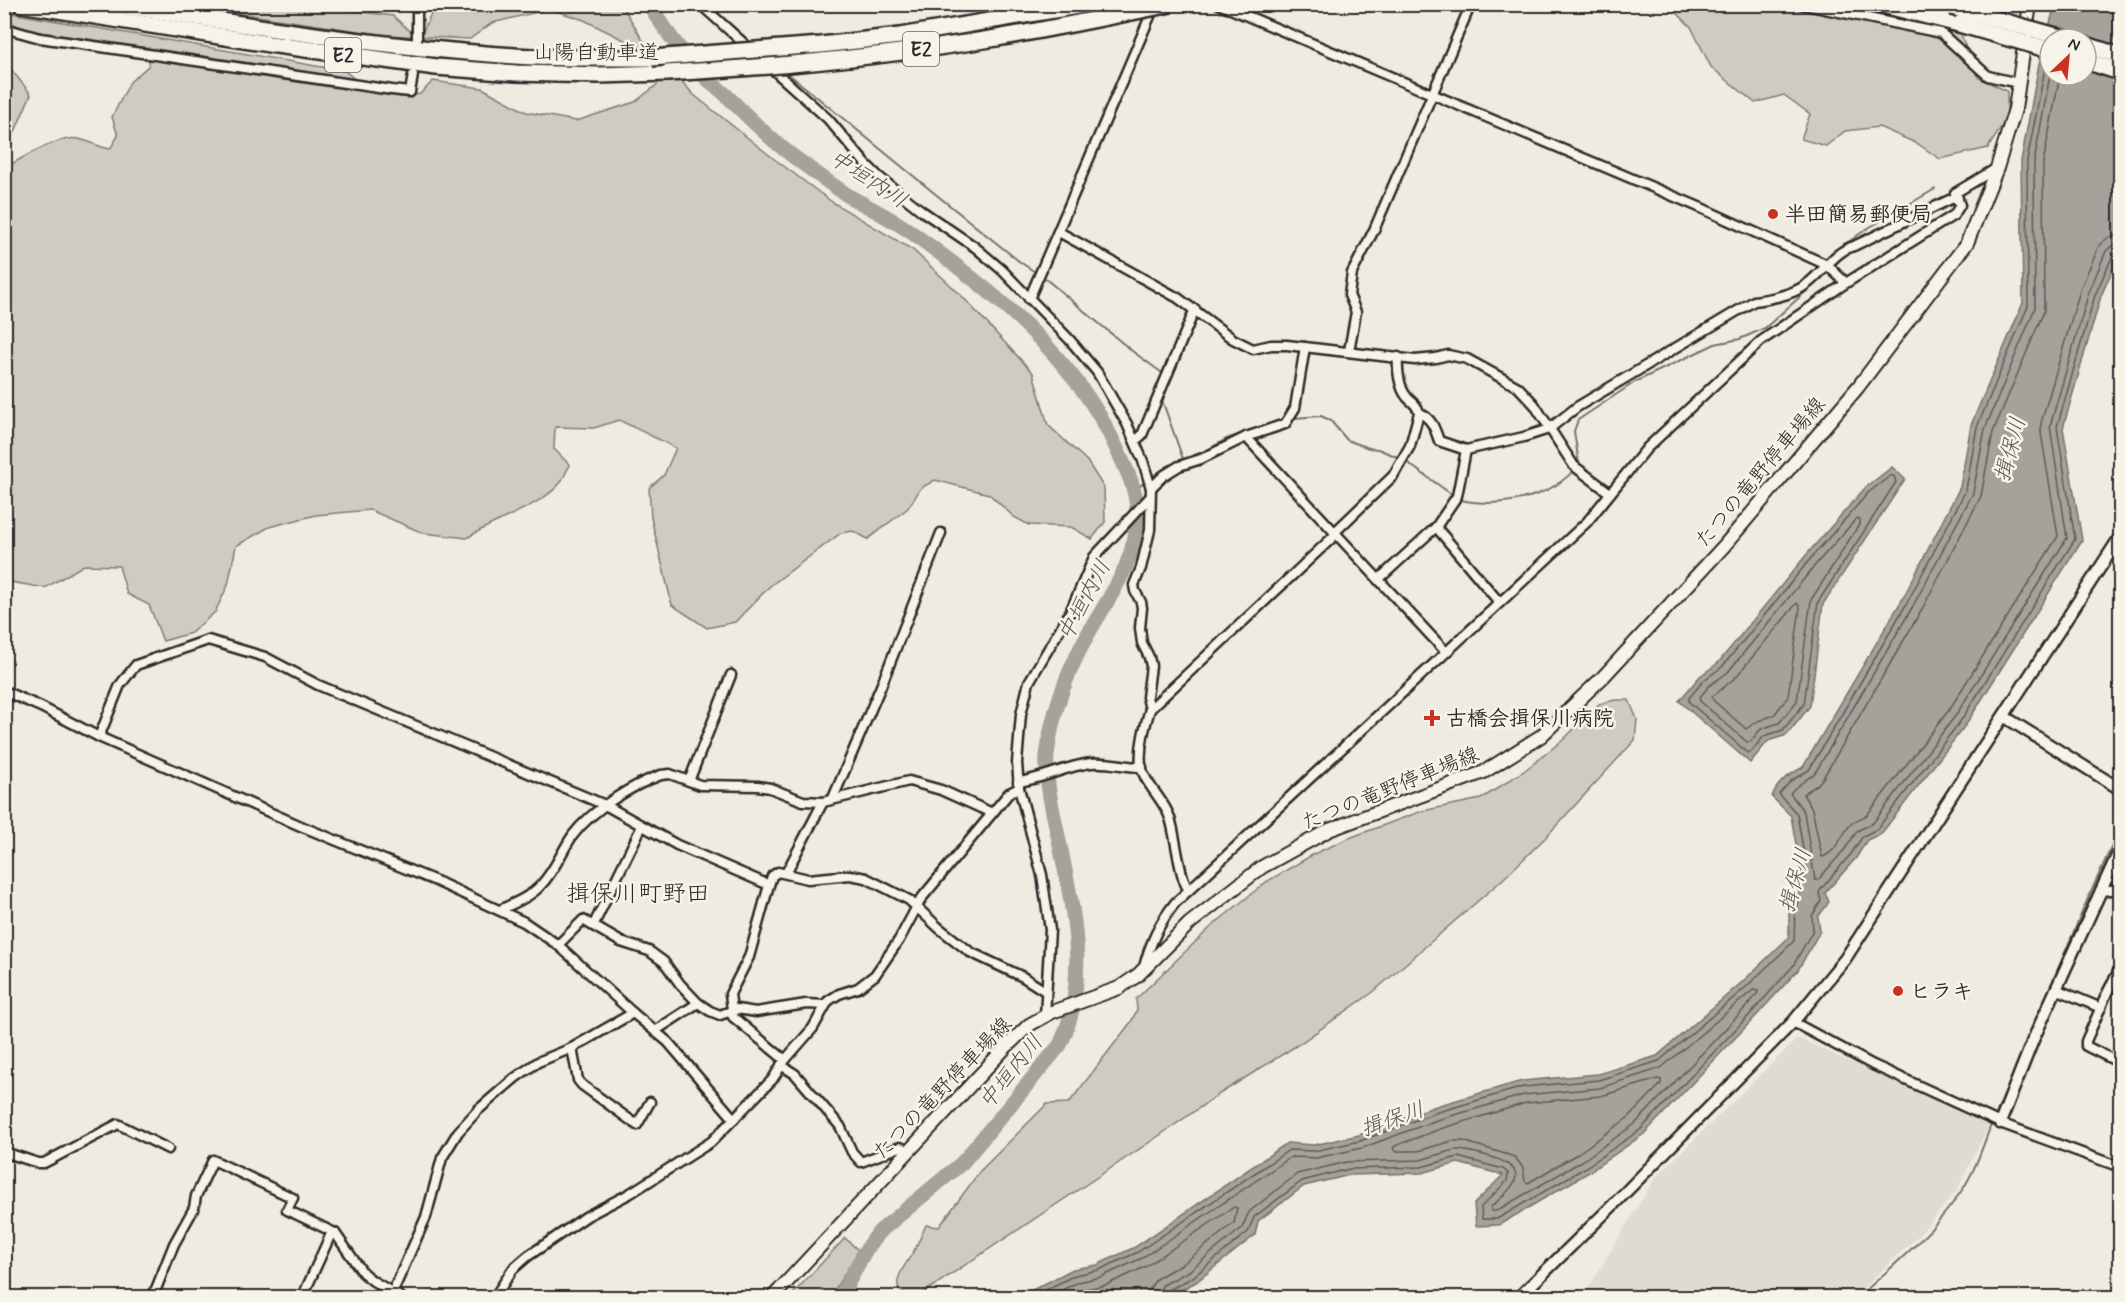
<svg xmlns="http://www.w3.org/2000/svg" width="2125" height="1302" font-family="Mynerve,'Klee One',sans-serif">
  <rect width="100%" height="100%" fill="#efebe0"/>
  <filter id="ink" filterUnits="userSpaceOnUse"><feTurbulence type="fractalNoise" baseFrequency=".0167" numOctaves="2"/><feDisplacementMap in="SourceGraphic" scale="12" xChannelSelector="R" yChannelSelector="G"/><feConvolveMatrix kernelMatrix="1 2 1 2 8 2 1 2 1" color-interpolation-filters="sRGB"/></filter>
  <g filter="url(#ink)">
    <polygon fill="#dedbd1" points="1798,1038 1989,1125 1956,1192 1920,1234 1854,1297 1583,1297 1655,1178"/>
    <g fill="#cfcbc2" stroke="#7d7b76" stroke-width="1.5">
      <path d="M183 5H311L393 16 410 31H423L435 5H622L642 39 694 95 773 158 832 202 913 250 959 293 1033 373 1048 425 1087 461 1104 488 1105 522 1092 539 1071 527 1029 525 1014 517 989 494 935 480 921 488 908 508 868 539 853 531 841 533 770 586 735 622 707 628 672 605 651 518 649 488 664 475 676 448 619 420 594 428 555 427 554 449 570 465C567 470 564 477 561 482 543 506 493 520 467 538L423 533 370 510 316 515 269 527 236 546 228 585 215 612 191 633 163 641 149 605 127 594 119 566 84 565 45 588 5 581V168C22 158 59 135 79 139 89 141 99 147 110 149L118 136 112 117 130 82 148 66 152 49 27 30 5 20V12L345 71 369 91 401 97 420 94 433 81 482 88 526 112 576 121 635 102 658 84 638 47 584 20 550 9 492 23 470 39 385 35Z"/>
      <polygon points="1660,5 1818,5 1961,34 1970,60 1979,78 2007,91 2007,118 1988,148 1940,159 1918,144 1879,127 1845,131 1826,146 1801,139 1810,114 1784,95 1755,103 1711,67 1691,27 1675,11"/>
      <polygon points="5,62 31,94 14,134 5,141"/>
      <path d="M1615 700H1629L1637 719 1635 740 1545 838 1502 880 1372 993 1299 1044 1221 1093 1150 1142 923 1293C912 1298 893 1295 899 1277 901 1269 909 1260 913 1252 918 1244 922 1234 926 1225L939 1227 980 1171 1047 1104 1069 1103 1131 1022 1137 1010 1136 999 1212 926 1266 882 1314 854 1349 838 1422 811 1481 799 1524 771 1564 739 1599 704Z"/>
      <polygon points="845,1238 859,1251 830,1297 790,1297"/>
    </g>
    <g fill="#a4a29a" stroke="#74726e" stroke-width="1.5" fill-rule="evenodd">
      <path d="M2055 5H2120V252L2101 296 2063 428 2082 540 1967 723 1881 834 1867 840 1856 858 1825 893 1829 902 1818 917 1820 931 1798 970 1758 1014 1644 1134 1589 1172 1499 1225 1476 1226 1474 1204 1503 1175 1458 1163 1422 1173 1350 1175 1304 1186 1258 1221 1255 1235 1196 1282 1167 1297 1017 1298 1073 1269 1097 1265 1135 1247 1287 1143 1314 1145 1359 1135 1433 1107 1522 1081 1598 1074 1657 1056 1741 983 1789 937V910L1801 872 1791 816 1772 797C1777 782 1789 775 1803 767L1902 600 1960 487 1971 425 2023 303 2021 161 2039 64ZM2050 39H2086V75H2050Z"/>
      <polygon points="1892,467 1905,479 1823,604 1810,706 1787,735 1768,741 1750,763 1679,701 1700,676 1718,663 1807,554 1865,488"/>
      <polygon points="854,1268 857,1271 849,1297 838,1297"/>
    </g>
    <g fill="none" stroke-linecap="round" stroke-linejoin="round">
      <g stroke="#5b5b57" stroke-width="1.5">
        <polyline points="2050,75 2034,162 2035,308 1985,429 1973,493 1913,606 1815,773 1796,787 1790,793 1804,812 1815,880 1818,880 1845,849 1857,831 1873,823 1956,715 2067,538 2050,426 2089,292 2106,251 2113,245 2120,244"/>
        <path d="M2060 75 2043 163 2044 311 1993 432 1981 496 1921 611 1823 778 1817 785 1803 794 1812 809 1822 857C1836 853 1841 836 1850 825 1855 820 1861 818 1867 815L1949 710 2058 536 2041 433V423L2081 287 2100 244 2109 237 2120 235"/>
        <polygon points="1890,476 1894,476 1896,482 1818,602 1804,704 1783,730 1764,736 1751,752 1748,753 1689,702 1689,698 1704,680 1722,667 1811,558 1869,492"/>
        <polygon points="1857,518 1860,520 1860,523 1811,600 1797,701 1779,723 1761,729 1750,742 1747,742 1700,701 1699,698 1709,686 1728,672 1817,563"/>
        <polygon points="1797,603 1800,607 1788,697 1774,715 1758,721 1746,729 1713,700 1712,697 1735,678"/>
        <polygon points="1658,1079 1661,1080 1661,1084 1629,1117 1577,1154 1528,1183 1525,1181 1523,1168 1515,1157 1463,1141 1452,1141 1418,1151 1396,1151 1393,1149 1395,1146 1440,1129 1526,1103 1601,1096"/>
        <polyline points="1030,1298 1075,1275 1099,1270 1138,1252 1289,1150 1314,1151 1360,1141 1435,1113 1523,1087 1599,1080 1659,1061 1745,988 1794,941 1795,910 1807,871 1797,814 1779,794 1791,781 1809,770 1907,603 1966,490 1977,427 2028,306 2027,161 2047,58"/>
        <path d="M1047 1298 1078 1282 1101 1277 1142 1258 1291 1157 1316 1158 1362 1148 1437 1120 1524 1095 1600 1088 1661 1068 1753 990 1758 991 1757 994 1748 1005 1635 1124 1582 1161 1496 1211H1491V1207C1498 1200 1509 1192 1514 1183 1526 1160 1475 1153 1461 1150H1454L1420 1160 1347 1162 1297 1174 1249 1212 1242 1228 1189 1271 1163 1285 1159 1291 1158 1298"/>
        <polyline points="1067,1298 1081,1290 1106,1285 1145,1267 1234,1207 1237,1208 1234,1223 1184,1263 1157,1278 1150,1288 1149,1298"/>
        <polyline points="1166,1298 1169,1290 1193,1277 1248,1232 1254,1217 1302,1181 1349,1169 1421,1167 1458,1157 1503,1169 1508,1173 1507,1181 1481,1207 1482,1219 1497,1219 1586,1167 1640,1130 1754,1010 1793,966 1813,930 1812,916 1821,901 1819,893 1821,889 1851,854 1863,836 1877,829 1962,719 2075,539 2057,427 2095,295 2113,255 2120,251"/>
      </g>
      <g stroke="#74726e" stroke-width="2">
        <polyline points="708,4 753,45"/>
        <polyline points="785,71 933,192 1020,262 1047,280 1132,351 1165,375"/>
        <polyline points="1836,251 1865,230 1935,189"/>
        <polyline points="1834,266 1839,261 1838,256"/>
        <polyline points="1161,397 1183,459"/>
        <polyline points="1294,418 1321,416 1330,420 1347,440 1369,448 1378,449 1400,458"/>
        <polyline points="1405,461 1454,496"/>
        <polyline points="1151,477 1166,467 1209,449 1226,439 1285,419"/>
        <polyline points="1136,489 1146,481"/>
        <path d="M1459 499C1468 503 1477 502 1487 503 1521 503 1558 492 1579 464L1574 431 1578 420 1635 382 1715 344 1740 339 1765 328 1830 270"/>
        <polyline points="1995,1117 2086,903 2120,828"/>
        <path d="M1857 1298C1893 1266 1933 1233 1960 1193 1975 1172 1983 1146 1992 1122"/>
      </g>
      <path stroke="#a4a29a" stroke-width="15" d="M649 4C665 30 682 55 704 76 711 83 720 89 728 97 749 118 770 139 794 157 813 171 833 186 852 198 871 208 890 218 908 230 988 287 1073 354 1115 445 1125 467 1136 486 1137 511 1138 560 1111 594 1088 634 1067 672 1052 712 1047 755 1045 780 1052 807 1057 831 1071 900 1092 978 1060 1045L962 1163 879 1232 864 1253 840 1298"/>
      <defs>
        <g id="minor">
          <polyline points="700,4 828,119 865,163 879,177 922,211 975,247 1002,270 1069,339 1097,372 1127,424 1143,461 1151,488 1150,530 1141,568 1134,585 1135,591 1141,602 1142,608 1140,628 1142,643 1149,657 1151,666 1147,697 1150,709"/>
          <polyline points="1219,4 1699,207 1827,265 1846,283"/>
          <polyline points="1800,4 1941,33 1988,76 2018,83"/>
          <polyline points="4,28 40,38 392,90 410,92 413,75"/>
          <polyline points="417,39 417,4"/>
          <polyline points="1059,232 1178,298 1233,339 1253,349 1271,345 1287,345 1415,360 1436,358 1448,355 1467,359 1518,387 1534,404 1574,466 1610,493"/>
          <polyline points="1029,299 1154,7"/>
          <polyline points="1349,351 1356,312 1349,295 1352,273 1374,230 1471,4"/>
          <path d="M1419 413C1432 418 1435 429 1439 441L1466 450"/>
          <polyline points="1246,437 1446,652"/>
          <polyline points="1135,441 1142,435 1195,309"/>
          <polyline points="1151,488 1163,476 1179,466 1201,459 1246,437 1285,424 1295,408 1305,347"/>
          <polyline points="2120,562 2120,565"/>
          <polyline points="1378,580 1436,527"/>
          <path d="M1499 602 1436 527 1457 496 1466 450 1524 437 1549 429 1577 407 1754 301C1770 299 1787 296 1801 288 1821 277 1832 252 1854 246L1951 199 1958 198"/>
          <polyline points="4,691 41,707 99,737 303,827 436,881 524,922 558,945 633,1013 668,1042 734,1119"/>
          <polyline points="99,737 120,685 136,665 208,640 265,657 318,685 605,805 677,845 769,885 772,876 778,872 808,879 850,875 866,878 909,900 939,928 970,952 1023,977 1045,991"/>
          <polyline points="689,781 731,675"/>
          <path d="M1018 782C1043 779 1066 766 1091 763 1108 761 1124 767 1142 767"/>
          <polyline points="833,798 881,686 941,533"/>
          <polyline points="786,873 823,802"/>
          <polyline points="769,885 749,957 730,994 733,1017 785,1060"/>
          <path d="M1189 890C1179 879 1176 835 1170 818 1164 799 1144 784 1141 765 1139 747 1145 726 1150 709L1332 538 1337 530 1393 476 1410 446 1419 413C1418 405 1412 403 1407 397 1399 388 1397 369 1398 357"/>
          <polyline points="2100,891 2120,889"/>
          <path d="M500 910C514 903 530 897 540 886 555 871 561 852 573 835 592 810 632 785 661 775L670 774 700 785 758 786 770 788 803 801 823 802 909 781 941 790 992 813"/>
          <polyline points="593,926 642,826"/>
          <polyline points="558,945 583,920 621,942 649,951 664,962 680,984 698,1003 710,1011 720,1015 737,1009 756,1012 806,1004 825,1005"/>
          <path d="M1144 967C1150 943 1159 923 1175 903L1587 522 1647 448 1761 341 1846 283 1954 215 1960 205 1955 193 1997 168"/>
          <polyline points="2120,968 2107,993 2086,1041 2086,1046 2114,1060 2120,1060"/>
          <polyline points="2056,989 2101,1008"/>
          <polyline points="1045,1016 1050,930 1042,875 1019,788 1017,763 1021,714 1029,682 1070,612 1094,557 1150,497"/>
          <polyline points="1793,1022 1873,1065 2000,1123 2120,1167"/>
          <polyline points="655,1031 698,1003"/>
          <polyline points="572,1048 578,1080 582,1085 637,1125 650,1102"/>
          <polyline points="781,1065 795,1074 840,1126 852,1152 861,1162 900,1147 909,1151"/>
          <polyline points="4,1152 38,1163 44,1163 118,1124 168,1149"/>
          <polyline points="149,1298 156,1289 174,1244 194,1208 196,1196 213,1160 293,1198 287,1210 335,1233 363,1273 373,1281 402,1298"/>
          <polyline points="302,1298 330,1236 335,1233"/>
          <polyline points="390,1298 426,1217 442,1158 458,1132 478,1110 515,1078 538,1062 572,1048 633,1013"/>
          <polyline points="494,1298 513,1269 528,1256 587,1216 629,1194 711,1142 772,1080 785,1060 813,1028 828,1001 839,994 858,988 875,975 899,940 921,899 1009,793 1019,788"/>
        </g>
        <g id="tertiary">
          <polyline points="2005,717 2120,789"/>
          <polyline points="2000,1123 2033,1040 2120,849"/>
          <polyline points="1518,1298 1610,1208 1793,1022 1845,959 2120,537"/>
        </g>
        <polyline id="secondary" points="772,1298 1005,1048 1029,1025 1052,1012 1119,988 1138,975 1190,923 1262,867 1329,830 1484,772 1541,736 1603,677 1724,546 1858,387 1967,243 1997,168 2015,109 2030,4"/>
        <g id="motorway">
          <polyline points="21,4 269,44 436,67 516,73 599,75 667,73"/>
          <path d="M116 4C248 26 381 47 515 56 561 59 607 58 652 58"/>
          <polyline points="1879,4 1959,24"/>
          <polyline points="2086,45 2120,56"/>
          <polyline points="2086,61 2120,72"/>
        </g>
      </defs>
      <use href="#minor" stroke="#2b2b2b" stroke-width="13"/>
      <use href="#tertiary" stroke="#2b2b2b" stroke-width="15"/>
      <use href="#secondary" stroke="#2b2b2b" stroke-width="16"/>
      <use href="#motorway" stroke="#2b2b2b" stroke-width="20"/>
      <use href="#minor" stroke="#f7f3e8" stroke-width="8"/>
      <use href="#tertiary" stroke="#f7f3e8" stroke-width="10"/>
      <use href="#secondary" stroke="#f7f3e8" stroke-width="12"/>
      <use href="#motorway" stroke="#f7f3e8" stroke-width="15"/>
      <defs>
        <g id="motorway-bridge">
          <polyline points="1952,7 2067,39"/>
          <polyline points="1959,24 2050,50"/>
          <polyline points="652,58 821,45 900,36 1089,4"/>
          <path d="M667 73C778 67 888 56 997 38 1055 28 1113 16 1171 4"/>
        </g>
      </defs>
      <use href="#motorway-bridge" stroke="#2b2b2b" stroke-width="20" stroke-linecap="butt"/>
      <use href="#motorway-bridge" stroke="#f7f3e8" stroke-width="15"/>
    </g>
  </g>
  <g fill="#c8321e" stroke="#f7f3e8" stroke-width="2">
    <circle cx="1773" cy="214" r="6"/>
    <path d="M1429 709h6v6h6v6h-6v6h-6v-6h-6v-6h6z"/>
    <circle cx="1898" cy="991" r="6"/>
  </g>
  <g text-anchor="middle" stroke-width="5" stroke-linejoin="round" paint-order="stroke">
    <g fill="#f7f3e8" stroke="#686764" stroke-width="1.5">
      <rect x="903" y="32" width="36" height="34" rx="4.5"/>
      <rect x="325" y="38" width="36" height="34" rx="4.5"/>
    </g>
    <g font-size="20" font-weight="bold" fill="#2b2b2b">
      <text x="921" y="56">E2</text>
      <text x="343" y="62">E2</text>
    </g>
    <g font-size="21" fill="#2b2b2b" stroke="#f7f3e8">
      <text x="596" y="59">山陽自動車道</text>
      <text transform="translate(1760 472) rotate(-50)" y="7">たつの竜野停車場線</text>
      <text transform="translate(1390 788) rotate(-22)" y="7">たつの竜野停車場線</text>
      <text transform="translate(942 1088) rotate(-46)" y="7">たつの竜野停車場線</text>
    </g>
    <g font-size="21" font-weight="bold" fill="#2b2b2b" stroke="#f7f3e8" text-anchor="start">
      <text x="1785" y="221">半田簡易郵便局</text>
      <text x="1446" y="725">古橋会揖保川病院</text>
      <text x="1910" y="998">ヒラキ</text>
    </g>
    <g font-size="22" font-style="italic" fill="#555552" stroke="#f7f3e8">
      <text transform="translate(869 178) rotate(33)" y="8">中垣内川</text>
      <text transform="translate(2009 449) rotate(-75)" y="8">揖保川</text>
      <text transform="translate(1083 600) rotate(-62)" y="8">中垣内川</text>
      <text transform="translate(1794 880) rotate(-74)" y="8">揖保川</text>
      <text transform="translate(1010 1071) rotate(-51)" y="8">中垣内川</text>
      <text transform="translate(1392 1118) rotate(-19)" y="8">揖保川</text>
    </g>
    <g font-size="24" fill="#2b2b2b" stroke="#f7f3e8">
      <text x="638" y="901">揖保川町野田</text>
    </g>
  </g>
  <rect width="2125" height="1302" fill="none" stroke="#f7f3e8" stroke-width="24"/>
  <rect x="12" y="12" width="2101" height="1278" fill="none" stroke="#2b2b2b" stroke-width="2" filter="url(#ink)"/>
  <g transform="translate(2068 57) rotate(26)"><circle r="28" fill="#f7f3e8" stroke="#a5a39c" stroke-width="1.5"/>
  <path d="M0-4.5L10 22L0 15L-10 22Z" fill="#c8321e"/>
  <text y="-9" font-size="16" font-weight="bold" text-anchor="middle" fill="#2b2b2b">N</text>
  </g>
</svg>
